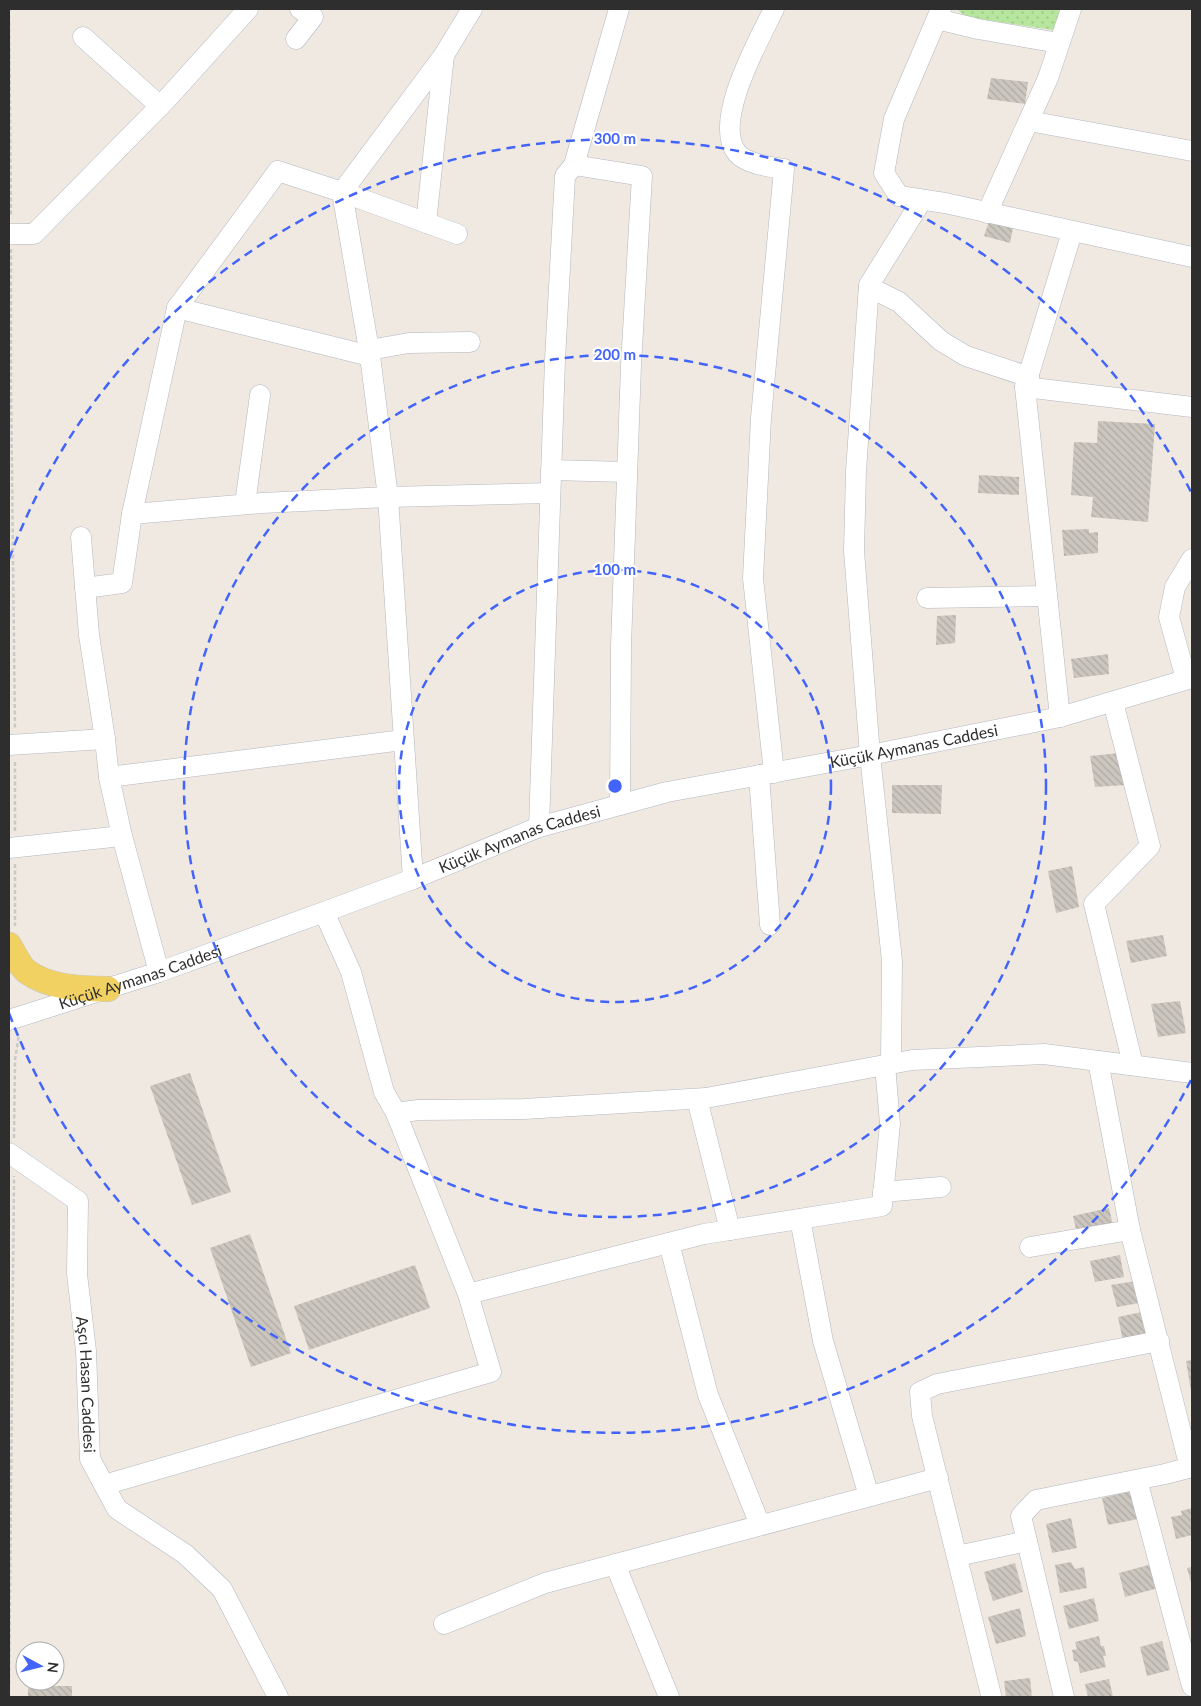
<svg xmlns="http://www.w3.org/2000/svg" width="1201" height="1706" font-family="Lato,sans-serif">
  <defs>
    <pattern id="park-dots" width="8" height="8" patternUnits="userSpaceOnUse" patternTransform="scale(1.25)"><rect width="8" height="8" fill="#b6e59e"/><path d="M2 2h.1M6 6h.1" fill="none" stroke="#9dc588" stroke-width="1.8" stroke-linecap="round"/></pattern>
    <pattern id="building-back-hatch" width="6" height="6" patternUnits="userSpaceOnUse" patternTransform="scale(1.25)"><rect width="6" height="6" fill="#cbc7bf"/><path d="M-1 5l2 2M0 0l6 6M5-1l2 2" fill="none" stroke="#afaba4"/></pattern>
  </defs>
  <rect width="100%" height="100%" fill="#efe9e1"/>
  <polygon fill="url(#park-dots)" points="957,9 1061,9 1053,30 966,17"/>
  <g fill="url(#building-back-hatch)">
    <polygon points="991,78 1028,82 1025,104 987,99"/>
    <polygon points="991,216 1014,223 1010,243 984,236"/>
    <polygon points="1098,421 1155,424 1148,522 1091,517 1093,497 1071,495 1074,442 1097,443"/>
    <polygon points="979,475 1019,477 1019,495 978,493"/>
    <polygon points="1089,529 1089,533 1098,532 1098,553 1064,556 1062,530"/>
    <polygon points="956,615 955,643 936,645 937,616"/>
    <polygon points="1108,654 1109,674 1074,678 1071,659"/>
    <polygon points="1120,753 1126,785 1095,787 1090,756"/>
    <polygon points="892,785 942,785 941,814 892,813"/>
    <polygon points="1072,866 1079,907 1056,913 1048,871"/>
    <polygon points="1163,935 1167,956 1131,963 1126,941"/>
    <polygon points="1180,1001 1186,1033 1158,1037 1151,1004"/>
    <polygon points="190,1073 231,1192 192,1205 150,1086"/>
    <polygon points="1109,1208 1114,1230 1078,1238 1073,1216"/>
    <polygon points="250,1234 291,1353 251,1367 210,1248"/>
    <polygon points="1120,1255 1124,1277 1095,1282 1090,1261"/>
    <polygon points="415,1265 430,1308 309,1350 294,1306"/>
    <polygon points="1136,1281 1139,1303 1117,1307 1111,1285"/>
    <polygon points="1142,1312 1147,1336 1123,1341 1118,1317"/>
    <polygon points="1192,1360 1192,1391 1191,1391 1186,1361"/>
    <polygon points="1132,1491 1138,1519 1108,1525 1102,1498"/>
    <polygon points="1192,1508 1192,1535 1176,1539 1171,1517 1182,1515 1181,1511"/>
    <polygon points="1071,1518 1077,1548 1052,1553 1046,1524"/>
    <polygon points="1071,1562 1075,1569 1084,1567 1087,1588 1060,1593 1055,1565"/>
    <polygon points="1015,1563 1023,1592 993,1601 984,1572"/>
    <polygon points="1152,1564 1158,1588 1125,1597 1119,1573"/>
    <polygon points="1192,1567 1192,1586 1187,1568"/>
    <polygon points="1094,1598 1099,1621 1069,1629 1063,1606"/>
    <polygon points="1020,1608 1026,1636 996,1644 988,1617"/>
    <polygon points="1099,1636 1101,1646 1104,1646 1106,1656 1103,1656 1106,1667 1080,1673 1078,1662 1074,1661 1072,1650 1077,1649 1075,1642"/>
    <polygon points="1162,1641 1170,1670 1147,1676 1140,1647"/>
    <polygon points="1030,1678 1032,1697 1006,1697 1004,1681"/>
    <polygon points="1109,1679 1113,1697 1088,1697 1085,1684"/>
    <rect x="28" y="1686" width="44" height="11"/>
  </g>
  <g fill="none" stroke-linecap="round" stroke-linejoin="round">
    <defs>
      <g id="minor">
        <polyline points="941,9 894,119 884,173 899,196 945,203 1192,257"/>
        <polyline points="937,19 978,29 1059,43"/>
        <polyline points="83,37 160,106"/>
        <polyline points="296,39 313,17 300,9"/>
        <polyline points="1029,121 1192,151"/>
        <polyline points="574,165 642,176 631,365 621,646 620,805"/>
        <polyline points="987,213 1048,78 1071,9"/>
        <polyline points="426,223 444,55"/>
        <polyline points="9,234 34,234 165,101 248,9"/>
        <polyline points="869,287 899,302 941,341 966,356 1029,377"/>
        <polyline points="177,308 370,356"/>
        <polyline points="369,350 409,343 470,342"/>
        <polyline points="1025,387 1192,407"/>
        <polyline points="551,470 627,472"/>
        <polyline points="245,504 260,395"/>
        <polyline points="132,514 177,308 278,171 342,192 457,234"/>
        <polyline points="81,537 89,635 105,739 109,777 122,836 159,972"/>
        <polyline points="85,588 122,583 132,514 262,503 388,497 550,493"/>
        <polyline points="927,598 1047,596"/>
        <polyline points="1186,679 1169,617 1175,587 1192,559"/>
        <polyline points="1113,702 1150,846 1094,904 1133,1065"/>
        <polyline points="1060,717 1025,387 1072,232"/>
        <polyline points="9,745 105,739"/>
        <path d="M774 773 753 578 761 418 784 169C770 167 746 164 737 153 712 122 759 40 774 9"/>
        <polyline points="759,775 770,925"/>
        <polyline points="109,777 403,740"/>
        <polyline points="539,827 555,360 565,176 574,165 619,9"/>
        <polyline points="9,848 122,836"/>
        <polyline points="413,879 388,497 370,356 342,192 444,55 472,9"/>
        <path id="s1" d="M9 1020 159 972 324 912 413 879 539 827 667 792 870 755 1060 717 1192 678"/>
        <polyline points="1098,1061 1130,1230 1190,1468"/>
        <polyline points="891,1064 892,961 870,755 854,551 856,471 869,285 922,200"/>
        <polyline points="697,1099 730,1230"/>
        <polyline points="396,1113 418,1110 524,1109 706,1098 912,1060 1044,1054 1192,1073"/>
        <path id="s2" d="M9 1153 78 1201 77 1274 86 1351 90 1459 117 1509 185 1554 222 1589 278 1697"/>
        <polyline points="883,1192 941,1187"/>
        <polyline points="800,1219 823,1341 869,1496"/>
        <polyline points="669,1243 708,1395 760,1525"/>
        <polyline points="1030,1247 1130,1230"/>
        <polyline points="468,1294 704,1234 882,1206 890,1124 885,1065"/>
        <polyline points="1137,1480 1192,1686"/>
        <polyline points="104,1485 491,1372 468,1294 396,1113 384,1092 351,972 324,912"/>
        <polyline points="957,1556 1027,1541"/>
        <polyline points="615,1564 669,1697"/>
        <polyline points="444,1624 545,1583 938,1478"/>
        <polyline points="991,1695 922,1416 920,1392 937,1384 1159,1341"/>
        <polyline points="1064,1697 1021,1516 1036,1500 1165,1474 1192,1467"/>
      </g>
      <path id="major" d="M9 945C14 953 19 965 26 971 49 988 81 989 108 989"/>
    </defs>
    <use href="#minor" stroke="#b4b7c1" stroke-width="21"/>
    <use href="#major" stroke="#c9c9c9" stroke-width="26"/>
    <g stroke="#c9c9c9" stroke-width="2.5" stroke-dasharray="4 2.5" stroke-linecap="butt">
      <polyline points="9,9 11,216"/>
      <polyline points="11,249 11,387 15,729"/>
      <polyline points="15,831 15,762"/>
      <polyline points="15,864 15,926"/>
      <polyline points="14,1138 15,1060 19,1034"/>
      <polyline points="9,1697 14,1176"/>
    </g>
    <use href="#minor" stroke="#fff" stroke-width="20"/>
    <use href="#major" stroke="#f2d163" stroke-width="25"/>
  </g>
  <g fill="none" stroke="#4264fb" stroke-width="2.5" stroke-dasharray="9 6">
    <circle cx="615" cy="786" r="216"/>
    <circle cx="615" cy="786" r="431"/>
    <path d="M1191 1080A647 647 0 0 1 9 1013M9 559A647 647 0 0 1 1191 492"/>
  </g>
  <g text-anchor="middle" stroke-width="4" stroke-linejoin="round" paint-order="stroke">
    <g font-size="16" fill="#2e2e2e" stroke="#fff">
      <text dy="6" stroke="none"><textPath href="#s1" startOffset="948">Küçük Aymanas Caddesi</textPath></text>
      <text dy="6" stroke="none"><textPath href="#s1" startOffset="542">Küçük Aymanas Caddesi</textPath></text>
      <text dy="6" stroke="none"><textPath href="#s1" startOffset="138">Küçük Aymanas Caddesi</textPath></text>
      <text dy="6" stroke="none"><textPath href="#s2" startOffset="268">Aşcı Hasan Caddesi</textPath></text>
    </g>
  </g>
  <circle cx="615" cy="786" r="8" fill="#4264fb" stroke="#fff" stroke-width="2.5"/>
  <g font-size="15" text-anchor="middle" font-weight="bold" fill="#4264fb" stroke="#fff" stroke-width="4" stroke-linejoin="round" paint-order="stroke">
    <text x="615" y="144">300 m</text>
    <text x="615" y="360">200 m</text>
    <text x="615" y="575">100 m</text>
  </g>
  <rect width="1201" height="1706" fill="none" stroke="#2e2e2e" stroke-width="20"/>
  <g transform="translate(40 1666) rotate(97)"><circle r="24" fill="#ffffff" stroke="#ababab"/>
  <path d="M0-4L9 19L0 12L-9 19Z" fill="#4264fb"/>
  <text y="-8" font-size="14" font-weight="bold" text-anchor="middle" fill="#2e2e2e">N</text>
  </g>
</svg>
